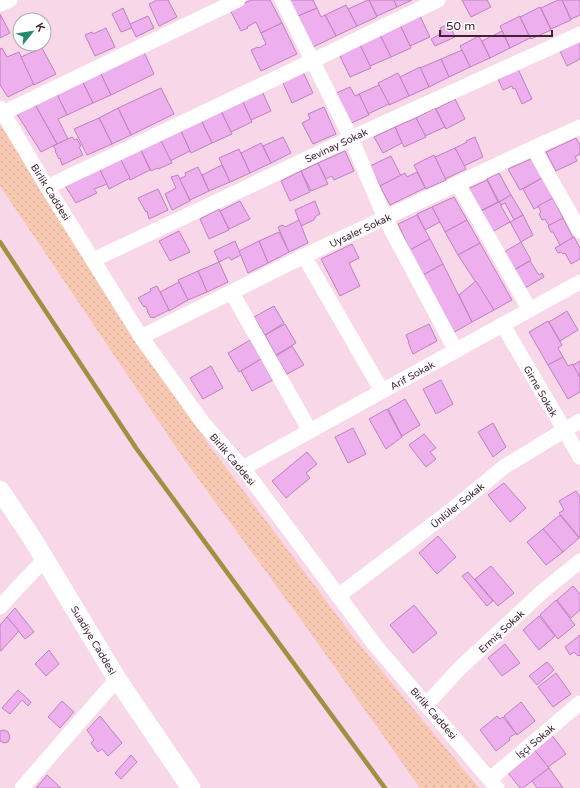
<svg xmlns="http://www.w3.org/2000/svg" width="580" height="788" font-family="'Varela Round',sans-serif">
  <defs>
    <pattern id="park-dots" width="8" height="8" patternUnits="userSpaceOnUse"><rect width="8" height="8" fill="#f7c8b2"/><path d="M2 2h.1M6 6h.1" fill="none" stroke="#d5ac9a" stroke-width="1.8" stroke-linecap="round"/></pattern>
  </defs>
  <rect width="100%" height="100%" fill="#f8d7e8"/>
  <polygon fill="url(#park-dots)" points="0,124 68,230 209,445 351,634 479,788 420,788 307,628 186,462 0,186"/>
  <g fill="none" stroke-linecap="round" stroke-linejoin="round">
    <polyline stroke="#9e9141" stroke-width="4.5" points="0,242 136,448 385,788"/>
  </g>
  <g fill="#edafed" stroke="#bd82bd">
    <polygon points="157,0 168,0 177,17 159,26 149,4"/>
    <polygon points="251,0 270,0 282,23 261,33 256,22 247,27 248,28 241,31 230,10"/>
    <polygon points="288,0 313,0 317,8 296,17"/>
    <polygon points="368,0 369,0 377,17 357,26 348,9"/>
    <polygon points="369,0 394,0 397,7 377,16"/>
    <polygon points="394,0 412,0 397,7"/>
    <polygon points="462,0 487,0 491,7 471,17"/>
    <polygon points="558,0 562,0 571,20 551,29 541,8"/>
    <polygon points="562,0 580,0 580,15 571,19"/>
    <polygon points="346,5 357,26 336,36 325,15"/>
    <polygon points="540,7 551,30 531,39 520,17"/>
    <polygon points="123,8 132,28 121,32 112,14"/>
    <polygon points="317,8 321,17 325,15 336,36 311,48 296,17"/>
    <polygon points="0,14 10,33 0,38"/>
    <polygon points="148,16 154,28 136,37 130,24"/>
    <polygon points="420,16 430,37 410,46 400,25"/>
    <polygon points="520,17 530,38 510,48 500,26 520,16"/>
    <polygon points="282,23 297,54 261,71 251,50 258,47 259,48 266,44 261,33"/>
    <polygon points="449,24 455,37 435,46 431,39 442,33 440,28"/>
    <polygon points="400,25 411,48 391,57 380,35"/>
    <polygon points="106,28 115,47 95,56 85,35 92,32 93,34"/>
    <polygon points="502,31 510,48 490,58 482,41"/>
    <polygon points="380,35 391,57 370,66 360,45"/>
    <polygon points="479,36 490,58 470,67 460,46"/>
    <polygon points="578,40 580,43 580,59 567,66 559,49"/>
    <polygon points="360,45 371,68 350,77 339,54"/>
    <polygon points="2,48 7,57 19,52 34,84 8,97 0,85 0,49"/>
    <polygon points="42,48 56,74 34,85 21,57"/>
    <polygon points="143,50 154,74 111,95 99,71"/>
    <polygon points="462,50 470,67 449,77 441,59"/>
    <polygon points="441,59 449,77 429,87 420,68"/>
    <polygon points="420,67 429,87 409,96 400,77"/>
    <polygon points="518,69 532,99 522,104 515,88 513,89 512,86 503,90 498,79"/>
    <polygon points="99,70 111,95 93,103 81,79"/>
    <polygon points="303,72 313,93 292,103 282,81"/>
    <polygon points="398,73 409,96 389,105 378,83"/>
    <polygon points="81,79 93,103 67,115 55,91"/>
    <polygon points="379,85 389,104 368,114 359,94"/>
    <polygon points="350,87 355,96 359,94 369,115 349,124 334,94"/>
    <polygon points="161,88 174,114 131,135 118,108"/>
    <polygon points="55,90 67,115 58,119 68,139 57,144 33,101"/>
    <polygon points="262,91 271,111 251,120 242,100"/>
    <polygon points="455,99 465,119 446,129 436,109"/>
    <polygon points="242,100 252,122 231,132 221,111"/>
    <polygon points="33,101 57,144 41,152 15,111"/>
    <polygon points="324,107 336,134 313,144 302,123 310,119 308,114"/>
    <polygon points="118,108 131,135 112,144 99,118"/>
    <polygon points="435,108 445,127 425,136 416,118"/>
    <polygon points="221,111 232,134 212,143 201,120"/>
    <polygon points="99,118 112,144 87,155 74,129"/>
    <polygon points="416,118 426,137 404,147 395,127"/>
    <polygon points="201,120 212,143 191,153 180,129"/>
    <polygon points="395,127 402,143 383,153 374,137"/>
    <polygon points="180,129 190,151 170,161 160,139"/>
    <polygon points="72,137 75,140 77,139 81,146 79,147 83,155 62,165 60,158 59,159 55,151 56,150 53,146"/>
    <polygon points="283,137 291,153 271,163 263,146"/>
    <polygon points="475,137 483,157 464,166 455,148 467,142 466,141"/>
    <polygon points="576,138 580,145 580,154 575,157 577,161 556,171 546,152"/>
    <polygon points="160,139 172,163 158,169 158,168 151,171 140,148"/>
    <polygon points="261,143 271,163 250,173 241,153"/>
    <polygon points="140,148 150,170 130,180 120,158"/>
    <polygon points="455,148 466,169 445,179 435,157"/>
    <polygon points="239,149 250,173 230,182 219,158"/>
    <polygon points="345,151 354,171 334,180 332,176 326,179 318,163"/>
    <polygon points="434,155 446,180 426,189 414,165"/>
    <polygon points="391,156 401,176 380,186 370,166"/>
    <polygon points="120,158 130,178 109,189 99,168"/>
    <polygon points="531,159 542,178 520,190 508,169"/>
    <polygon points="318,163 328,184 311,191 301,171"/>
    <polygon points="222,165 230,182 209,191 202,175"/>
    <polygon points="198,167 209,191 190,200 179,179 186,176 185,173"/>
    <polygon points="99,168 107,184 94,189 97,193 76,203 64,184"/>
    <polygon points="301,171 310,192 290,201 281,181"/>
    <polygon points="417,172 425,188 390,205 380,186 405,173 407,177"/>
    <polygon points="499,173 511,195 499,202 487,179"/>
    <polygon points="178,175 190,201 172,210 165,194 176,188 171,177"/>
    <polygon points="542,178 553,198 534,209 523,189"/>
    <polygon points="487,180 498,202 480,211 468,189"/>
    <polygon points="158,189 168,210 149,219 147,211 146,212 138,198"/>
    <polygon points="511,195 523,215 514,220 505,203 501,205 499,202"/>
    <polygon points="454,197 467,220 445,232 432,207"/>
    <polygon points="553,198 563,218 549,226 545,219 542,220 539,214 541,212 538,206"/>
    <polygon points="240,201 250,219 229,229 220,211"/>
    <polygon points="315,201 320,214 316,216 314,220 301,226 295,210"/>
    <polygon points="499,202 510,222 492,232 481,211"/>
    <polygon points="432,207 440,222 425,230 417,214"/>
    <polygon points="219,209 229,230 209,239 200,219"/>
    <polygon points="417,215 430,239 410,250 398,224"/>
    <polygon points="523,215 533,235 521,242 510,222"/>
    <polygon points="563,218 573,238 560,245 553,232 551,232 548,226"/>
    <polygon points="299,220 308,243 289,252 278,227 283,225 285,227"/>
    <polygon points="467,220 480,243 458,255 445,232"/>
    <polygon points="179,231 190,252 170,261 159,241"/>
    <polygon points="279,232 289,252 268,263 259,241"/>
    <polygon points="574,237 580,248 580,259 571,264 565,253 563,254 561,252 558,253 555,248"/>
    <polygon points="430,239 443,264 423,275 410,250"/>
    <polygon points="235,241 241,255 231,260 229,257 219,262 214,251"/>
    <polygon points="259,241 268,263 248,273 239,251"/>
    <polygon points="521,242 531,260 514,270 504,252"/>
    <polygon points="480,243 512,300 494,310 458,255"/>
    <polygon points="352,244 359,258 349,263 360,286 340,296 321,259"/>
    <polygon points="530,261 539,275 542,273 544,277 525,288 514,270"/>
    <polygon points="219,262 228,282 207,292 198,271"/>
    <polygon points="443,264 472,322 451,334 423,275"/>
    <polygon points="198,271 207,292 188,300 178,280"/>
    <polygon points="476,281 494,310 472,322 459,295"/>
    <polygon points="179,282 188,300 169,311 160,292"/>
    <polygon points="157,286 169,310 153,318 152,317 151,318 147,311 148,311 145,306 144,307 138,298 151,291 150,289"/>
    <polygon points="274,306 284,323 265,335 254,317"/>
    <polygon points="567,311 578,330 560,341 549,322"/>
    <polygon points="548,321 562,345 558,348 563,357 548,365 529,332"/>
    <polygon points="285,324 296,343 276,355 265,335"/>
    <polygon points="429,324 437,341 413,354 408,342 409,342 406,335"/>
    <polygon points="250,340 261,359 239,372 228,353"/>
    <polygon points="292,346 304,365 287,374 276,356"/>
    <polygon points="563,357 568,366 573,364 580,377 580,392 568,399 548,365"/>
    <polygon points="261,359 273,380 252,391 241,371"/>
    <polygon points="580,361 580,377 573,365"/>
    <polygon points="211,366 223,388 203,399 190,378"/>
    <polygon points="441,380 453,404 436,414 423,389"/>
    <polygon points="405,399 420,425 402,436 388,409"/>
    <polygon points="387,409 402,437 386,449 369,419"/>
    <polygon points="493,423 506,447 493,457 478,432"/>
    <polygon points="353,428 366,454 348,463 335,437"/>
    <polygon points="424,434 436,448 430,452 436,459 426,467 409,445"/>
    <polygon points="307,452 317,464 306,473 310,478 286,498 272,481"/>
    <polygon points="504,483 526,508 510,522 488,495"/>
    <polygon points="576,491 580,497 580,536 579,537 559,513 564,510 559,501"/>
    <polygon points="560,515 579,538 563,552 543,529"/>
    <polygon points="543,529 563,552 546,565 527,542"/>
    <polygon points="438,536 456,557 437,574 419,553"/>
    <polygon points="491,566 514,593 498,606 475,579"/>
    <polygon points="468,572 493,601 487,606 462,576"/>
    <polygon points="573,586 580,594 580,610 571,618 557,600"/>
    <polygon points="556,600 575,625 558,639 540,615"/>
    <polygon points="414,605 437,633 413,653 390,625"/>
    <polygon points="15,608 34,632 25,639 7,617"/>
    <polygon points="539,616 555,636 539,650 523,630"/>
    <polygon points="7,617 19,631 1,651 0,650 0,625"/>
    <polygon points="580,635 580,655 578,656 574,652 570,655 565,647"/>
    <polygon points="505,644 520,663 502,676 488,658"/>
    <polygon points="49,650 59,664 46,676 35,664"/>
    <polygon points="547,662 554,670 537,685 529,676"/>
    <polygon points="556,673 571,694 553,707 538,687"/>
    <polygon points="18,690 31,702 28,706 22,700 10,714 2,708"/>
    <polygon points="62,701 74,712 60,728 48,717"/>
    <polygon points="521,702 535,721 517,735 504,716"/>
    <polygon points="100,716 122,743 108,756 102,749 98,752 91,743 94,740 87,730"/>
    <polygon points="497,716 500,719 503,717 517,735 516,733 509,738 510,740 496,751 480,730"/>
    <polygon points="4,730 8,732 10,737 8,742 4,743 0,741 0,731"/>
    <polygon points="551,734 566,754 548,767 533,748"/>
    <polygon points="533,748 549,768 523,788 520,788 505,769"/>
    <polygon points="131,755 137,762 121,779 115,773"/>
    <polygon points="549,768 563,788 537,788 532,781"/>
    <polygon points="47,775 61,788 36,788"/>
  </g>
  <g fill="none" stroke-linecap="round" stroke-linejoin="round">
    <g stroke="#fff" stroke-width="15">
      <polyline points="282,0 351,138 385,218 456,351"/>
      <polyline points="0,4 10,0"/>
      <polyline points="0,108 47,187 141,337 203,423 243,468 375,645 497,788"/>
      <polyline points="3,113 238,0"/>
      <polyline points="533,148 580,231"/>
      <polyline points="458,184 530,310"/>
      <polyline points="47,187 312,61 438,0"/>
      <polyline points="304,256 382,391"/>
      <polyline points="93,260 351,138 580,34"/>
      <polyline points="232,293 310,431"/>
      <polyline points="503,325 580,457"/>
      <polyline points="141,337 304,256 533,148 580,127"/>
      <polyline points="243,468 580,282"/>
      <polyline points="338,596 449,512 504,467 558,434 580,421"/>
      <polyline points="0,607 22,583 44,560"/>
      <polyline points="426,705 460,668 542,592 580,561"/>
      <polyline points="490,779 580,703"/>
      <polyline points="22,788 117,679"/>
    </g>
    <polyline stroke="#fff" stroke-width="19" points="0,490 32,538 117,679 191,788"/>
  </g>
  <g text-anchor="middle" stroke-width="3.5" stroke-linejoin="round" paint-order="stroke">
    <g font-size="10" fill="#422334" stroke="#fff">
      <text transform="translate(336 145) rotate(-25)" y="4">Sevinay Sokak</text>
      <text transform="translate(51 192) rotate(58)" y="4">Birlik Caddesi</text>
      <text transform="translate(360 230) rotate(-25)" y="4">Uysaler Sokak</text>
      <text transform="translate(412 375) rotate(-29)" y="4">Arif Sokak</text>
      <text transform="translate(541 391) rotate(60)" y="4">Girne Sokak</text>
      <text transform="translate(233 459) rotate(50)" y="4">Birlik Caddesi</text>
      <text transform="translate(457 505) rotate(-39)" y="4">Ünlüler Sokak</text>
      <text transform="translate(501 631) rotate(-43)" y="4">Ermiş Sokak</text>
      <text transform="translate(94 640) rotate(59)" y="4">Suadiye Caddesi</text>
      <text transform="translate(434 713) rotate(49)" y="4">Birlik Caddesi</text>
      <text transform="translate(535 741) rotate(-40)" y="4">İşçi Sokak</text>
    </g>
  </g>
  <g transform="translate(32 32) rotate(60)"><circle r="19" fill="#ffffff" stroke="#b3a7ae"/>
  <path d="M0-3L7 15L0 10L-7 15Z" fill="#218c6a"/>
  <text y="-6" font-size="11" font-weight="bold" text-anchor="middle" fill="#422334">K</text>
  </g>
  <path d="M440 30v6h112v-6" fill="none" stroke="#422334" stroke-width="2"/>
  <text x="446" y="30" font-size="12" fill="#422334" stroke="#ffffff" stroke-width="3" paint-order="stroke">50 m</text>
</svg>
